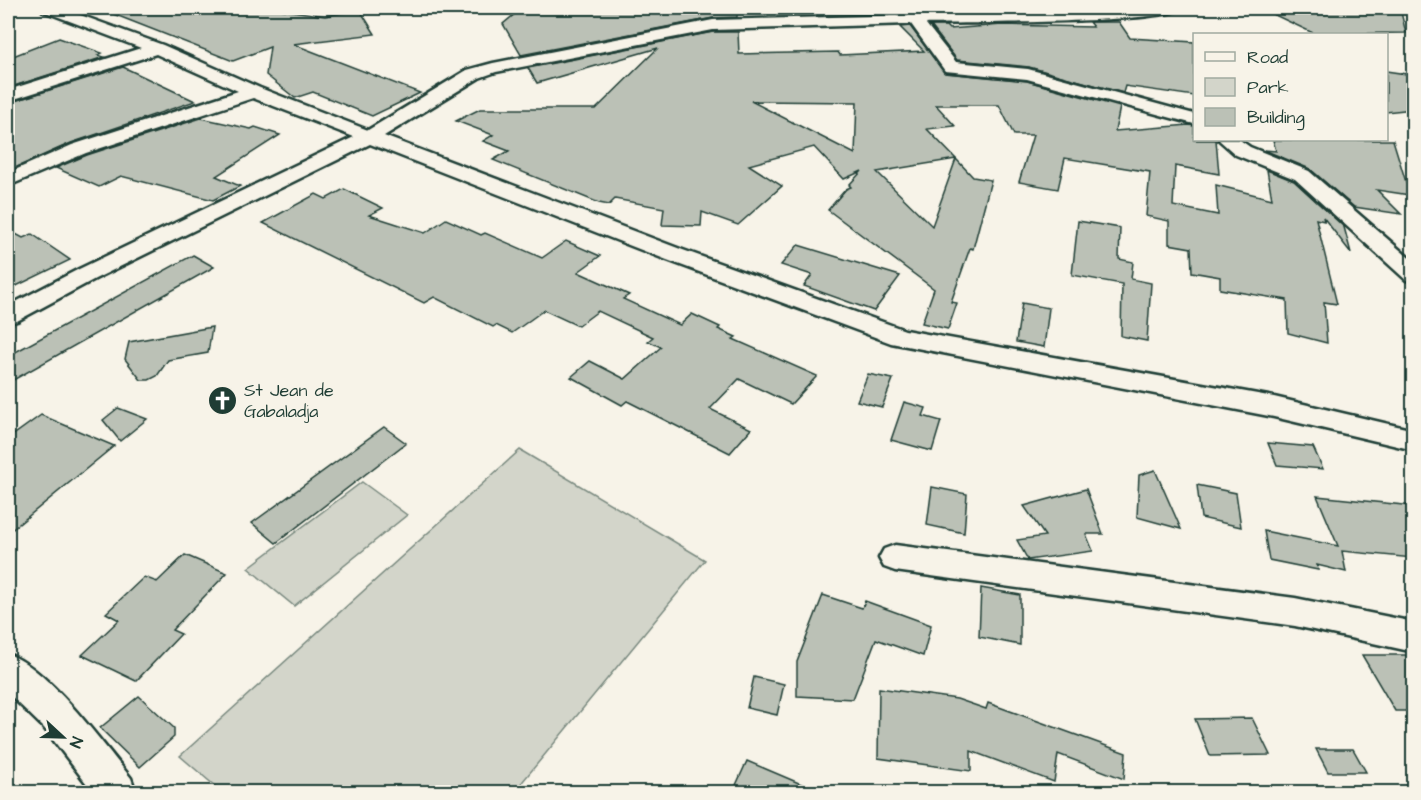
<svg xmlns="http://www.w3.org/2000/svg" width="1421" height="800" font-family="'Architects Daughter',sans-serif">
  <rect width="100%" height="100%" fill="#f7f3e8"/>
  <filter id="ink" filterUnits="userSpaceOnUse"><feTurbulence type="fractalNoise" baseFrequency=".0167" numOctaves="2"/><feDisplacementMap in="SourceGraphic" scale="12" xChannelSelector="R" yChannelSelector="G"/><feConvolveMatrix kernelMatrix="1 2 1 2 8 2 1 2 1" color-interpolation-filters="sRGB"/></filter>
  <g filter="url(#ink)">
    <g fill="#d3d5ca" stroke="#79897f" stroke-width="1.5">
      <polygon points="520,450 705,560 514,792 222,792 180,756"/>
      <polygon points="362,482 407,515 294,606 248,568"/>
    </g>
    <g fill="#bbc1b6" stroke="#1f3d34" stroke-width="1.5" fill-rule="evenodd">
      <polygon points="98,8 273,8 325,16 360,10 375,34 293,44 420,93 372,116 313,92 295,98 266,75 270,47 233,61"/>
      <polygon points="522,8 737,8 737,17 713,18 521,55 503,24"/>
      <polygon points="1260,8 1400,8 1406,33 1315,34"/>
      <polygon points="1089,22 1119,22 1130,38 1194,42 1194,96 1125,86 1123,93 1029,67 957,60 931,26 946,26 949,29 1002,25 1093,27"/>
      <path d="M910 26 945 73 1027 81 1120 107 1115 131 1189 125 1194 126V140H1216L1219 174 1175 166 1173 206 1218 215 1216 185 1272 199 1267 170 1294 181 1344 227 1351 253 1323 217 1324 221 1316 219 1337 304 1324 302 1327 343 1288 333 1287 300 1220 289V277L1192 272 1191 248 1169 244V221L1146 216 1150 172 1065 158 1058 189 1019 182 1033 135H1014L999 105H936L955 126 927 129 956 159 877 172 932 226 956 159 973 177 991 180 973 249 970 248 951 302 957 303 948 329 922 323 934 289 828 210 846 189 851 187 849 185 862 171 844 179 814 147 749 165 782 186 738 225 702 212 701 226 662 225 664 208 615 199 609 205 599 203 493 160 509 151 483 141 493 135 456 121 480 109H596L658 48 537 83 528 68 713 32H738L739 54 838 52 840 55 924 51 900 27ZM751 101 857 102 855 154 796 124Z"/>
      <polygon points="59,38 102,53 98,55 104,57 8,88 8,58"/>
      <polygon points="123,67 195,101 71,143 8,171 8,103"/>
      <polygon points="1386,71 1413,75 1413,109 1386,112"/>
      <polygon points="201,118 251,129 255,127 280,135 216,176 240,186 213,200 121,176 99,187 56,168 87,155"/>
      <polygon points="1273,140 1393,140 1410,195 1377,190 1401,214 1354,207 1310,169 1264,150 1276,151"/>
      <polygon points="344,189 383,208 369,215 425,233 446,219 481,235 485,233 542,258 566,241 600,256 578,272 629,295 623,299 680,325 692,314 720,327 718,329 736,337 733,339 817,376 791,404 739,379 710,409 751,429 730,453 627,401 622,405 571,377 590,361 625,379 661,347 648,341 653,337 598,311 578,326 544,310 512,333 496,325 493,327 434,297 424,303 263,223 316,194 326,199"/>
      <polygon points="1078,221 1120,228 1119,259 1133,262 1131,279 1151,283 1147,341 1121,336 1122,284 1072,275"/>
      <polygon points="8,230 23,238 32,234 70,260 8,290"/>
      <polygon points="798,245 900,276 874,311 804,286 812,275 781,265"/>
      <polygon points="193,255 214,267 8,383 8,356"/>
      <polygon points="1022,303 1049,308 1044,347 1016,342"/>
      <polygon points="212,327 208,353 168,360 157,376 149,380 141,380 125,359 129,342"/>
      <polygon points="868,374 893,379 882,407 857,401"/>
      <polygon points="904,402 926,408 923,416 941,421 932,451 891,440"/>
      <polygon points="118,408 147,419 120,441 103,420"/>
      <polygon points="41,415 114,446 8,533 8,439"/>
      <polygon points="384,427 406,443 276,543 252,523"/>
      <polygon points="1268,443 1313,447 1323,469 1277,465"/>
      <polygon points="1155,470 1181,529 1137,517 1139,475"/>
      <polygon points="1197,485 1236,493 1241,527 1201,518"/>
      <polygon points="932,487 967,494 964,533 927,525"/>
      <polygon points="1086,489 1103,534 1086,534 1093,551 1028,560 1017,540 1045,536 1024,506"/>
      <polygon points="1317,496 1413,506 1413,558 1342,551 1346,572 1317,565 1318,570 1269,560 1264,531 1338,546"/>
      <polygon points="185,555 227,573 172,630 181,634 136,681 82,655 119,620 106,613 144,577 157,582"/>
      <polygon points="981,588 1020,595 1020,645 979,637"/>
      <polygon points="823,595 862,608 865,601 931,625 923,656 876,639 853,699 797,696 797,662"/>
      <polygon points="1362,655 1406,655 1413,667 1413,711 1395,711"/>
      <polygon points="754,677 784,684 777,715 747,708"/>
      <polygon points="879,688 957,699 986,709 988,703 1126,753 1124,779 1058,754 1054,782 971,751 971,771 878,758"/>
      <polygon points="139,696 174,728 174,737 140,767 100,728"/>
      <polygon points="1252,718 1270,755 1210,756 1195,719"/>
      <polygon points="1316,749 1353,749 1366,772 1328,772"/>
      <polygon points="747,761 820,792 753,792 736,785"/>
    </g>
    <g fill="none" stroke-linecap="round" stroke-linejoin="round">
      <defs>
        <g id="street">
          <path d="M41 8H61L163 45 260 88 368 130 467 70 493 63 713 20 1182 8C1174 23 958 23 926 24L956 62 1028 69 1194 114V124L1027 79 945 71 911 24 713 30 496 72 479 78 384 136 683 250 905 330 1274 397 1414 430V450L1274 417 891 343 667 260 370 144 95 279 17 321 8 324V306L79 269 354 137 253 98 86 153 8 186V173L72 145 238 91 156 54 8 101V90L141 48 43 11Z"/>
          <polygon points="1219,140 1240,140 1250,147 1309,171 1414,262 1414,282 1406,280 1295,179 1236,155"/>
          <polygon points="895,545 1295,598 1414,622 1414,652 1295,626 895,571 884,567 879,558 884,549"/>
          <path d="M8 654C49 669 102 743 131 778L136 792H93L44 728 8 693Z"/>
        </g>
      </defs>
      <use href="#street" stroke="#1f3d34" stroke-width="5"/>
      <use href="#street" fill="#f7f3e8" fill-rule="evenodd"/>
    </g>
  </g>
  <defs>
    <symbol id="church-disc" viewBox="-11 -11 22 22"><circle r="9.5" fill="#1f3d34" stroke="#f7f3e8"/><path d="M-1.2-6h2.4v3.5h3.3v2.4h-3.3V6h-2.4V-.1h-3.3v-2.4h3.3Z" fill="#fff"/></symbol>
  </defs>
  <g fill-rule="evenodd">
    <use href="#church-disc" x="206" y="384" width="33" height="33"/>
  </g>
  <g text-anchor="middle" stroke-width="4.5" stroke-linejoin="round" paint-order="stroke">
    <g font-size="18" fill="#1f3d34" stroke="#f7f3e8" text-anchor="start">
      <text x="244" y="396">St Jean de<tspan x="244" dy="21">Gabaladja</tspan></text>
    </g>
  </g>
  <rect width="1421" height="800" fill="none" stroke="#f7f3e8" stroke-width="30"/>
  <rect x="15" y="15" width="1391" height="770" fill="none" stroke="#1f3d34" stroke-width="2" filter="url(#ink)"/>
  <rect x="1193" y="33" width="195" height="108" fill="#f7f3e8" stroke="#a1aaa0" stroke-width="1.5"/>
  <rect x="1205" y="52" width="30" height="9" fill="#f7f3e8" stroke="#a1aaa0" stroke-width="1.5"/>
  <text x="1247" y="63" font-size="18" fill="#1f3d34">Road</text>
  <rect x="1205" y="78" width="30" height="18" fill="#d3d5ca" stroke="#a1aaa0" stroke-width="1.5"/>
  <text x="1247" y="93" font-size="18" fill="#1f3d34">Park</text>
  <rect x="1205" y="108" width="30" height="18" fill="#bbc1b6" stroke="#a1aaa0" stroke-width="1.5"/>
  <text x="1247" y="123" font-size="18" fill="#1f3d34">Building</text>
  <g transform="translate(63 737) rotate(112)" stroke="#f7f3e8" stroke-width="4.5" paint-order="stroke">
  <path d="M0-4.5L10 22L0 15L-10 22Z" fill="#1f3d34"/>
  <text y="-9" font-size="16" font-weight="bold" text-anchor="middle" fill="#1f3d34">N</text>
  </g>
</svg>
